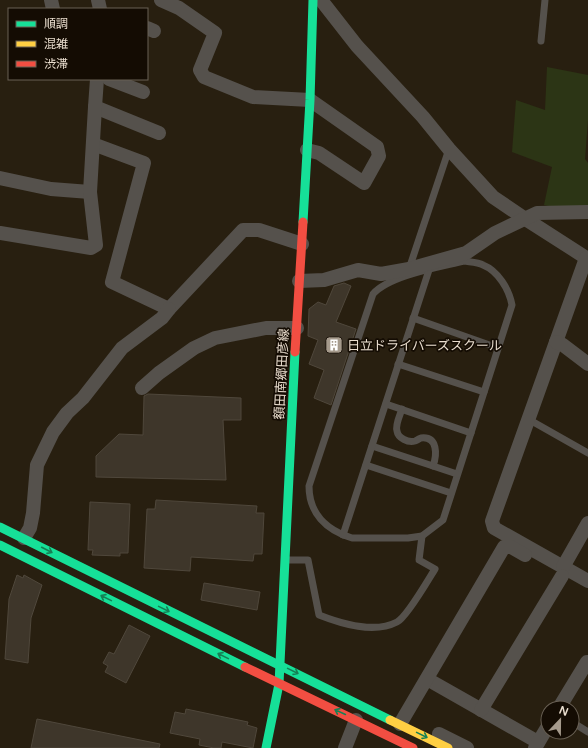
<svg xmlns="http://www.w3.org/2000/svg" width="588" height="748" font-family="'Varela Round','Noto Sans JP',sans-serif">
  <rect width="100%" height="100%" fill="#281f10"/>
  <polygon fill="#2c3515" points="547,67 588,75 588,120 585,159 588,163 588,208 558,208 544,205 552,167 512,152 516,100 545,110"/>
  <g fill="#3e362a" stroke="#4f473b">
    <polygon points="344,283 351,286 336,322 356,329 331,405 314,398 324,370 309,364 318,340 308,336 309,309 318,302 326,305 334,286"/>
    <polygon points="148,394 241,398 241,420 223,420 226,480 96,477 96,456 119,434 143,435 144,396"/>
    <polygon points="156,500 257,506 256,513 264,513 262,554 254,554 253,561 191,557 190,571 144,568 147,509 155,509"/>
    <polygon points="90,502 130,504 128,553 120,553 120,556 92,555 93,550 88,550"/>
    <polygon points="17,575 23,578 24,575 42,585 31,618 28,663 5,659 9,599"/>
    <polygon points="204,583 260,592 257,610 201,600"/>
    <polygon points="129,625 150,636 126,683 105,672 108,666 103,663 109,652 114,654"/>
    <polygon points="186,709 248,722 247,725 257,728 253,748 222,742 221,748 214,748 199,745 200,739 170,733 175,712 185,714"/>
    <polygon points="37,719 160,744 159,748 31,748"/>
  </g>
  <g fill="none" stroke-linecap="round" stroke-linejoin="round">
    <g stroke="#55514c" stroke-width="7">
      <polyline points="541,41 545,0"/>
      <path d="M464 261C470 262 478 262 483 265 498 271 509 289 512 305L443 520 422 536 408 538H352C326 530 309 513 309 486L373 294C390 275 440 267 464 261Z"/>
      <polyline points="409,269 449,149"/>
      <polyline points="413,318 498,348"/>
      <polyline points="398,364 484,392"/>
      <polyline points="386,404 471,433"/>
      <path d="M402 409C400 415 395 425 397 431 398 438 408 443 415 441 418 440 418 439 421 438 438 436 437 455 433 466L457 474"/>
      <polyline points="528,419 588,453"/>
      <polyline points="372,446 433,466"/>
      <polyline points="366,465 451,493"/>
      <polyline points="343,535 429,270"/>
      <path d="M286 560H308L319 615C342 624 374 634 397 622 407 617 428 580 435 569L419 560 422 536"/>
      <polyline points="572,722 588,732"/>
    </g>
    <g stroke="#55514c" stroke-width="14">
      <polyline points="51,0 53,9"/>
      <polyline points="98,0 100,9"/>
      <polyline points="161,0 179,8 215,33 200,70 204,77 253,97 310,100 377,147 379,156 364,183 319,153 307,150"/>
      <polyline points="321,0 357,46 423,117 449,149 493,197 524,218 588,259"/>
      <polyline points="147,28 154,31"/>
      <polyline points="109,79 143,92"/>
      <polyline points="95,107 159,133"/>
      <polyline points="93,144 144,163 112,282 169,309 243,230 259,230 302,244"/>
      <polyline points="0,178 51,189 90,192"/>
      <polyline points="0,233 91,248 96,245 90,192 95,107 97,79"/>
      <polyline points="586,258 492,521 494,528 588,581"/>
      <polyline points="299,281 324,280 358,270 381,274 409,269 466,253 495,233 537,213 588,212"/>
      <polyline points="556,342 563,345 588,364"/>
      <polyline points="142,388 159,373 194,348 215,338 266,328 297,328"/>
      <polyline points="24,538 30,528 33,513 37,465 53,432 67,413 83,398 122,348 162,318 169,309"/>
      <polyline points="563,567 588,523"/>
      <polyline points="427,679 538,742"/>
      <polyline points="559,708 587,662 588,662"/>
      <polyline points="481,710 562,576"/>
      <polyline points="400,724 504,547 511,547 525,555"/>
      <polyline points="439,734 467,748"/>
      <polyline points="345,748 356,720"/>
      <polyline points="535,748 548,726"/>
    </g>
    <g stroke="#16e098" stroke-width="9">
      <polyline points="303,222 310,100 313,0"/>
      <polyline points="0,527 390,720"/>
      <polyline points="0,545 245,667"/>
      <polyline points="266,748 279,684 295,352"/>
    </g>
    <polyline stroke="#ffcf43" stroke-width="9" points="390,720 448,748"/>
    <g stroke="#f24e42" stroke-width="9">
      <polyline points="295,352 303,222"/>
      <polyline points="245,667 413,748"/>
    </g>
  </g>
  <defs><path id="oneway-shaft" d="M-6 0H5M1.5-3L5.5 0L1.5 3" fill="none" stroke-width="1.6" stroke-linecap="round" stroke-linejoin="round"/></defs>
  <g stroke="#158155">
    <use href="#oneway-shaft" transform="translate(47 550) rotate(27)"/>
    <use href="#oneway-shaft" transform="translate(106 598) rotate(-154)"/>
    <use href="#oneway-shaft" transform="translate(164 609) rotate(26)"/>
    <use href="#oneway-shaft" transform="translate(223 656) rotate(-154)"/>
    <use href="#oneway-shaft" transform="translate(293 671) rotate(26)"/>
    <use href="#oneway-shaft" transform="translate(340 712) rotate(-155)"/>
    <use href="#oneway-shaft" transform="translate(422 735) rotate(26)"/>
  </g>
  <defs>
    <symbol id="building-square" viewBox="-11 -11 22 22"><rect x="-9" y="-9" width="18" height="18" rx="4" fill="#a59a8c" stroke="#140c03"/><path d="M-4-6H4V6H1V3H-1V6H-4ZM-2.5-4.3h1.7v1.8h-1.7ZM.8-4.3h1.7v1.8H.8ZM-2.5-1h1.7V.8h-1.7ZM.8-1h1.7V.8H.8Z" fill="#fff"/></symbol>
  </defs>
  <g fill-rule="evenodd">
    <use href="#building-square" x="324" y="335" width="20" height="20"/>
  </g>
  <g text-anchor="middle" stroke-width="3.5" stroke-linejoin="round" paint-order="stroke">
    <g font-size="13" fill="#e9ddce" stroke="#140c03" text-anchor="start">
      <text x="347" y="350">日立ドライバーズスクール</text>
    </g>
    <g font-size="13" fill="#e9ddce" stroke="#140c03">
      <text transform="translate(281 374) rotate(-87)" y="5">額田南郷田彦線</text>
    </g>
  </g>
  <rect x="8" y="8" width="140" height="72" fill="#140c03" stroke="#696054"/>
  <rect x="16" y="21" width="20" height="6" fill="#16e098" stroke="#696054"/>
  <text x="44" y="28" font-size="12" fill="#e9ddce">順調</text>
  <rect x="16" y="41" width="20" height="6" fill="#ffcf43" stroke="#696054"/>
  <text x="44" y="48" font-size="12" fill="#e9ddce">混雑</text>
  <rect x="16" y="61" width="20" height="6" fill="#f24e42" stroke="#696054"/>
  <text x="44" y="68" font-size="12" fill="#e9ddce">渋滞</text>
  <g transform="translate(560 720) rotate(22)"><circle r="19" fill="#140c03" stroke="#696054"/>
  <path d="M0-3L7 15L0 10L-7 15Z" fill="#a59a8c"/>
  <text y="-6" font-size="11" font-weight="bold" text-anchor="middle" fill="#e9ddce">N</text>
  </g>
</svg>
